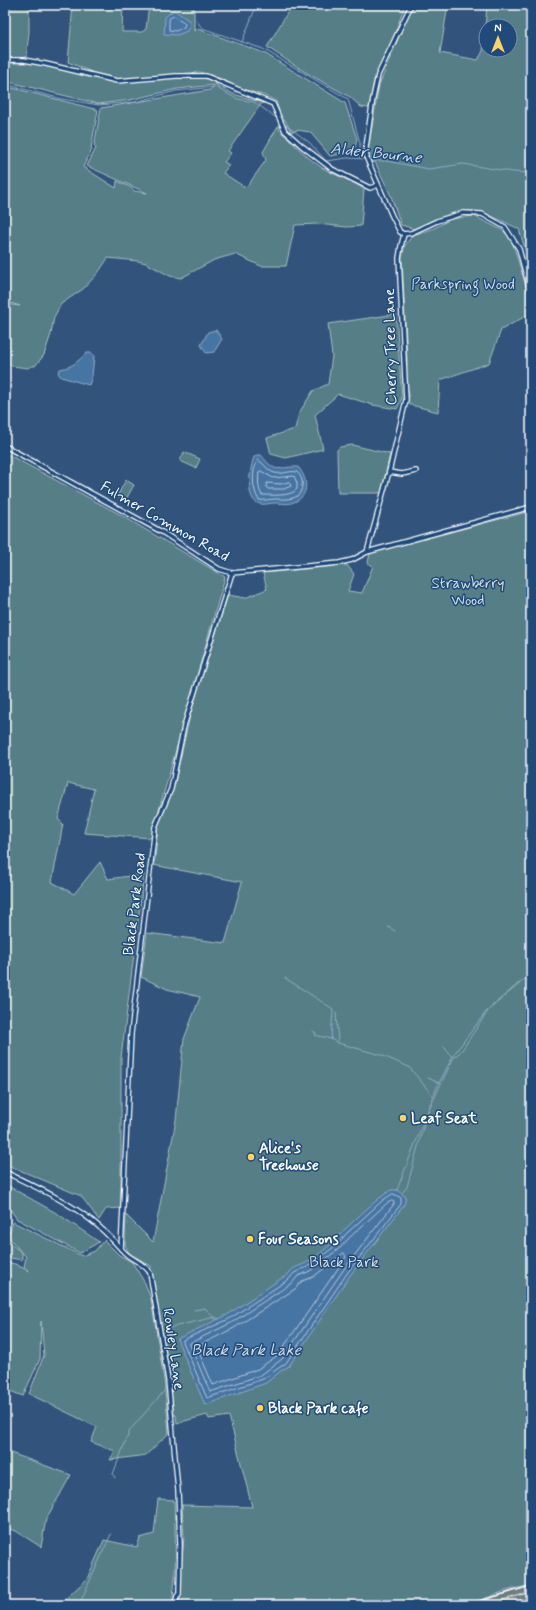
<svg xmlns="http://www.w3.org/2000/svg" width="536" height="1610" font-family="Mynerve,sans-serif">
  <rect width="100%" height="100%" fill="#32547c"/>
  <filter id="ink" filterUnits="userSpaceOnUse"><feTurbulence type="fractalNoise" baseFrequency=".025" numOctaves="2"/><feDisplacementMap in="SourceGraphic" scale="8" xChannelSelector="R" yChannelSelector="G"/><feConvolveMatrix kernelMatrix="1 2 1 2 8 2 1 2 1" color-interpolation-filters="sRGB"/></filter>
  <g filter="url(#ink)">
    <g fill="#547e86" stroke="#aabec2" fill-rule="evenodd">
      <polygon points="5,5 29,5 29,32 26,58 5,58"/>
      <polygon points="73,5 123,5 122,32 142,32 146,29 149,5 194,5 194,31 195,28 264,53 345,103 357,139 354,152 330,156 310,132 297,130 291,132 285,120 282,120 276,101 263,95 239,88 222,79 200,72 120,79 94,73 68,62"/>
      <polygon points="292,5 405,5 391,44 374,81 369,108 361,107 350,97 305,72 267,47"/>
      <path d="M412 5 432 6 433 5H448L440 53 478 60 483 51 487 5H531V269L519 229C506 223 492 215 479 212 457 207 434 220 415 229L401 225 391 196 375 162 371 163 368 157V151L379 85ZM486 26H510V50H486Z"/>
      <path d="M5 63H34L113 81 196 75 214 80 217 83 215 84 233 94 264 103 261 104 228 151 231 153 224 162 229 165 223 173 246 188 266 160 263 152 278 126 280 131C295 144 310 162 328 171 340 177 352 181 364 189L361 226 347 227 317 224 295 225 286 266H261L235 254 214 260 181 278 170 276 146 263 138 261 108 258 98 273 83 289 61 304 54 317 51 334 44 355 35 366H31L28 368 12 366 5 363V304L20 306 5 301V86L98 110 91 148 92 149 83 167 116 188 117 181 132 188 134 191 147 193 87 166 96 148 94 146 101 108 210 90 214 85 177 89 130 100 99 104 5 81Z"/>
      <polygon points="474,216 502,230 511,238 531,302 531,313 501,330 489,363 440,380 438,412 407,404 409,396 406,380 407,359 402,257 405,245 413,235 432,229 451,219"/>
      <polygon points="396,314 402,398 397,409 373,405 338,394 315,415 323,449 286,458 271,454 267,438 295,429 299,413 313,391 328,384 332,356 328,324"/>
      <polygon points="352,445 390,454 381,493 338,493 337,450 340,447"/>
      <polygon points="184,452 200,459 196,468 180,461"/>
      <polygon points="5,453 121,515 225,577 151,838 84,833 94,789 68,783 58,819 63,824 52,882 74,894 100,862 108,879 144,874 121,1058 121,1208 106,1209 99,1220 81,1196 5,1164"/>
      <polygon points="126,480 134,485 125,501 117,496"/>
      <polygon points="531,511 531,1585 505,1591 467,1605 178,1605 184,1537 182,1505 252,1507 229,1416 209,1419 207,1415 177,1423 176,1415 174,1415 168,1367 160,1336 150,1273 151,1266 129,1253 125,1245 126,1215 153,1242 176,1120 184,1039 200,997 167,989 141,977 147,933 225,943 242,882 153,865 155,859 158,826 174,787 191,711 228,595 245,598 267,589 263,573 347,565 354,574 348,591 362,593 373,566 368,563 370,553 374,552"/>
      <polygon points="8,1186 58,1214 99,1242 80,1253 17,1219 5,1202 5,1191"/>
      <polygon points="13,1222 82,1256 95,1251 104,1240 119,1255 132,1262 145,1283 151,1299 164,1380 169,1433 146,1455 110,1460 115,1451 91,1442 97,1427 29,1394 44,1355 41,1321 40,1359 23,1396 5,1389 5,1262 15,1264 29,1271 24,1267 26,1257 22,1252 22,1260 5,1257 5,1239 21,1252 8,1236"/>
      <polygon points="8,1452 71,1475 46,1519 41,1547 16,1531 5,1528 5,1459"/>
      <path d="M158 1499 174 1500C175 1525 176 1550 175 1575 175 1585 172 1595 173 1605H59L87 1579 104 1540 137 1547 140 1538 154 1534Z"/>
    </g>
    <g fill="#4774a3" stroke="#91acc8">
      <polygon points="174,10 191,22 187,31 177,35 164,34 165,17"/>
      <polygon points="216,330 222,339 214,352 206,353 201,345 208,332"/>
      <path d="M87 353H92L94 356 92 376 89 385 61 377 58 373 60 369C67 368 74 365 79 360 82 358 83 356 87 353Z"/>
      <path d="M257 455H261C278 476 276 466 298 467 308 478 310 496 294 502 288 505 282 503 275 503 270 503 265 505 260 504 244 501 250 467 254 457Z"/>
      <path d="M391 1190H397L406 1197 404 1205 351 1274 289 1366 282 1370 266 1383 205 1405 177 1339 227 1315 282 1278 287 1276C293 1267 295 1268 304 1264 313 1260 322 1251 330 1245L332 1241H335C339 1238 340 1234 343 1231 358 1217 374 1201 391 1190Z"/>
    </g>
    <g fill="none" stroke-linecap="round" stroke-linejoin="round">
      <g stroke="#b5c7da" stroke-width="1">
        <polygon points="174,16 185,23 184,27 176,31 169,30 169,19"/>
        <path d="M258 460C263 462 266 469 272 472 280 476 289 470 297 472 301 476 303 480 302 486 301 501 286 499 275 499 270 499 265 501 259 500 252 490 251 470 258 460Z"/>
        <path d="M261 471 273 478 294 476 297 483V489C291 497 272 495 262 495 258 490 258 479 259 472Z"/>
        <polygon points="289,482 291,486 284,489 268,489 266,487 267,483 281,484"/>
        <polygon points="393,1194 396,1195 401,1198 401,1204 348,1272 286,1363 263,1379 207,1398 183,1342 183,1340 229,1319 289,1279 294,1273 307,1267 338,1244 345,1235 359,1222 383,1200"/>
        <polygon points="392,1201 394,1202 394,1204 344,1269 282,1359 261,1375 210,1392 190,1345 190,1343 231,1323 292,1283 298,1276 310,1271 341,1247 349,1238 386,1204"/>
        <polygon points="344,1253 346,1257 278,1355 258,1369 213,1385 197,1348 198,1346 234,1328 295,1289 302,1281 313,1277"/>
      </g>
      <g stroke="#91acc8" stroke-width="1">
        <polyline points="196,20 202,28 263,49 348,99 360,143 360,158"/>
        <polyline points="242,42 255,9"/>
        <polyline points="5,84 62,99 99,105 135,102 176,91 215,87 237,99 254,102 278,119"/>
        <polyline points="283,123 310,143 326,161 347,158 367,159"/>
        <polyline points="369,161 386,161 429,169 463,164 513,172 531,173"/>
        <polyline points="5,854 8,856 5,857"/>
        <polyline points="388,927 395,931"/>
        <polyline points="285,978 333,1009 331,1039"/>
        <polyline points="492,1006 519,983"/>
        <polyline points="336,1013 338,1043"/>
        <polyline points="313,1031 316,1033 315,1035 331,1039 338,1043 381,1055 409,1067 433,1096"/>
        <polyline points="444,1047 452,1057"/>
        <polyline points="428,1078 439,1083"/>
        <polyline points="397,1190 437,1087 454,1054 486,1012 531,974"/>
        <polyline points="402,1193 407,1187 426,1117 438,1090 453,1059 462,1050 488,1011"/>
        <polyline points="194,1310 205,1308 216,1320"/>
        <polyline points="166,1359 165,1348 168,1328 215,1317 219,1319"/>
        <polyline points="115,1478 113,1474 130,1430 165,1390 165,1374"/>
        <polyline points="79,1605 111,1534"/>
      </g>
      <defs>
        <g id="minor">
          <polyline points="411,5 378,75 373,98 366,147 367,159 392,216 400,232 404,234 411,233 437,221 463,213 482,214 505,227 519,249 531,294"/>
          <polyline points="5,60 24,60 46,64 117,81 176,76 206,76 273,104 285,131 302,146 332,169 370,188 378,185"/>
          <polyline points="5,446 162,532 219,569 232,573 339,563 352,560 367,552 531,507"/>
          <polyline points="389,472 402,474 416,471"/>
          <polyline points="367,552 389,472 406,400 399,258 401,246 404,234"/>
          <path d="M5 1172C34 1186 65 1200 91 1220 103 1229 114 1241 124 1252 132 1261 144 1262 150 1273L168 1380 178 1490 180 1545 179 1594 177 1596 175 1605"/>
          <polyline points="121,1249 131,1034 155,827 171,789 184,726 232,573"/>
        </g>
        <g id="major">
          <polyline points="477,1605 531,1589"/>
          <polyline points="495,1605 531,1595"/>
        </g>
      </defs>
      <use href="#minor" stroke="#fff" stroke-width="6"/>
      <use href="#major" stroke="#fff" stroke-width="8"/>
      <use href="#minor" stroke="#1f4a7a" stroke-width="3.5"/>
      <use href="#major" stroke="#6d7e7c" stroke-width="4.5"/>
    </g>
  </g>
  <g fill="#ffd166" stroke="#1f4a7a" stroke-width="1.5">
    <circle cx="403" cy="1118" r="4"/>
    <circle cx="251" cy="1157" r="4"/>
    <circle cx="250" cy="1239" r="4"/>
    <circle cx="260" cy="1408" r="4"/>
  </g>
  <g text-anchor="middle" stroke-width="3" stroke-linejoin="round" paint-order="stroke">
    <g font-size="15" fill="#d4dfe1" stroke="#1f4a7a">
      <text x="463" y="289">Parkspring Wood</text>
      <text x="468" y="588">Strawberry<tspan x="468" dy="17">Wood</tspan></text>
      <text x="344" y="1267">Black Park</text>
    </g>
    <g font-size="15" fill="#fff" stroke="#1f4a7a">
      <text transform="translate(390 347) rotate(-91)" y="5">Cherry Tree Lane</text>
      <text transform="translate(165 521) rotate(30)" y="5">Fulmer Common Road</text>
      <text transform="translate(134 904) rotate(-83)" y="5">Black Park Road</text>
      <text transform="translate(174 1349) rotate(82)" y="5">Rowley Lane</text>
    </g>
    <g font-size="15" font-weight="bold" fill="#fff" stroke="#1f4a7a" text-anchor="start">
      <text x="411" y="1123">Leaf Seat</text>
      <text x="259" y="1153">Alice's<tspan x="259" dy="17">Treehouse</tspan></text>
      <text x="258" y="1244">Four Seasons</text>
      <text x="268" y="1413">Black Park cafe</text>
    </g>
    <g font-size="16" font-style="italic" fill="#d1dce8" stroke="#1f4a7a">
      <text transform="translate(376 152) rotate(6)" y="6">Alder Bourne</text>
      <text x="246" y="1355">Black Park Lake</text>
    </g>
  </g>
  <rect width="536" height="1610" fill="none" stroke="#1f4a7a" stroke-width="20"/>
  <rect x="10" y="10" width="516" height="1590" fill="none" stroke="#fff" stroke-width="1.5" filter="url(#ink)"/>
  <g transform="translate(498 38)"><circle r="19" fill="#1f4a7a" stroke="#7992af"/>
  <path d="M0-3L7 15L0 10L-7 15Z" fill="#ffd166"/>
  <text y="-6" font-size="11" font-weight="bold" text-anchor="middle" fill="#ffffff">N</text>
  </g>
</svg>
